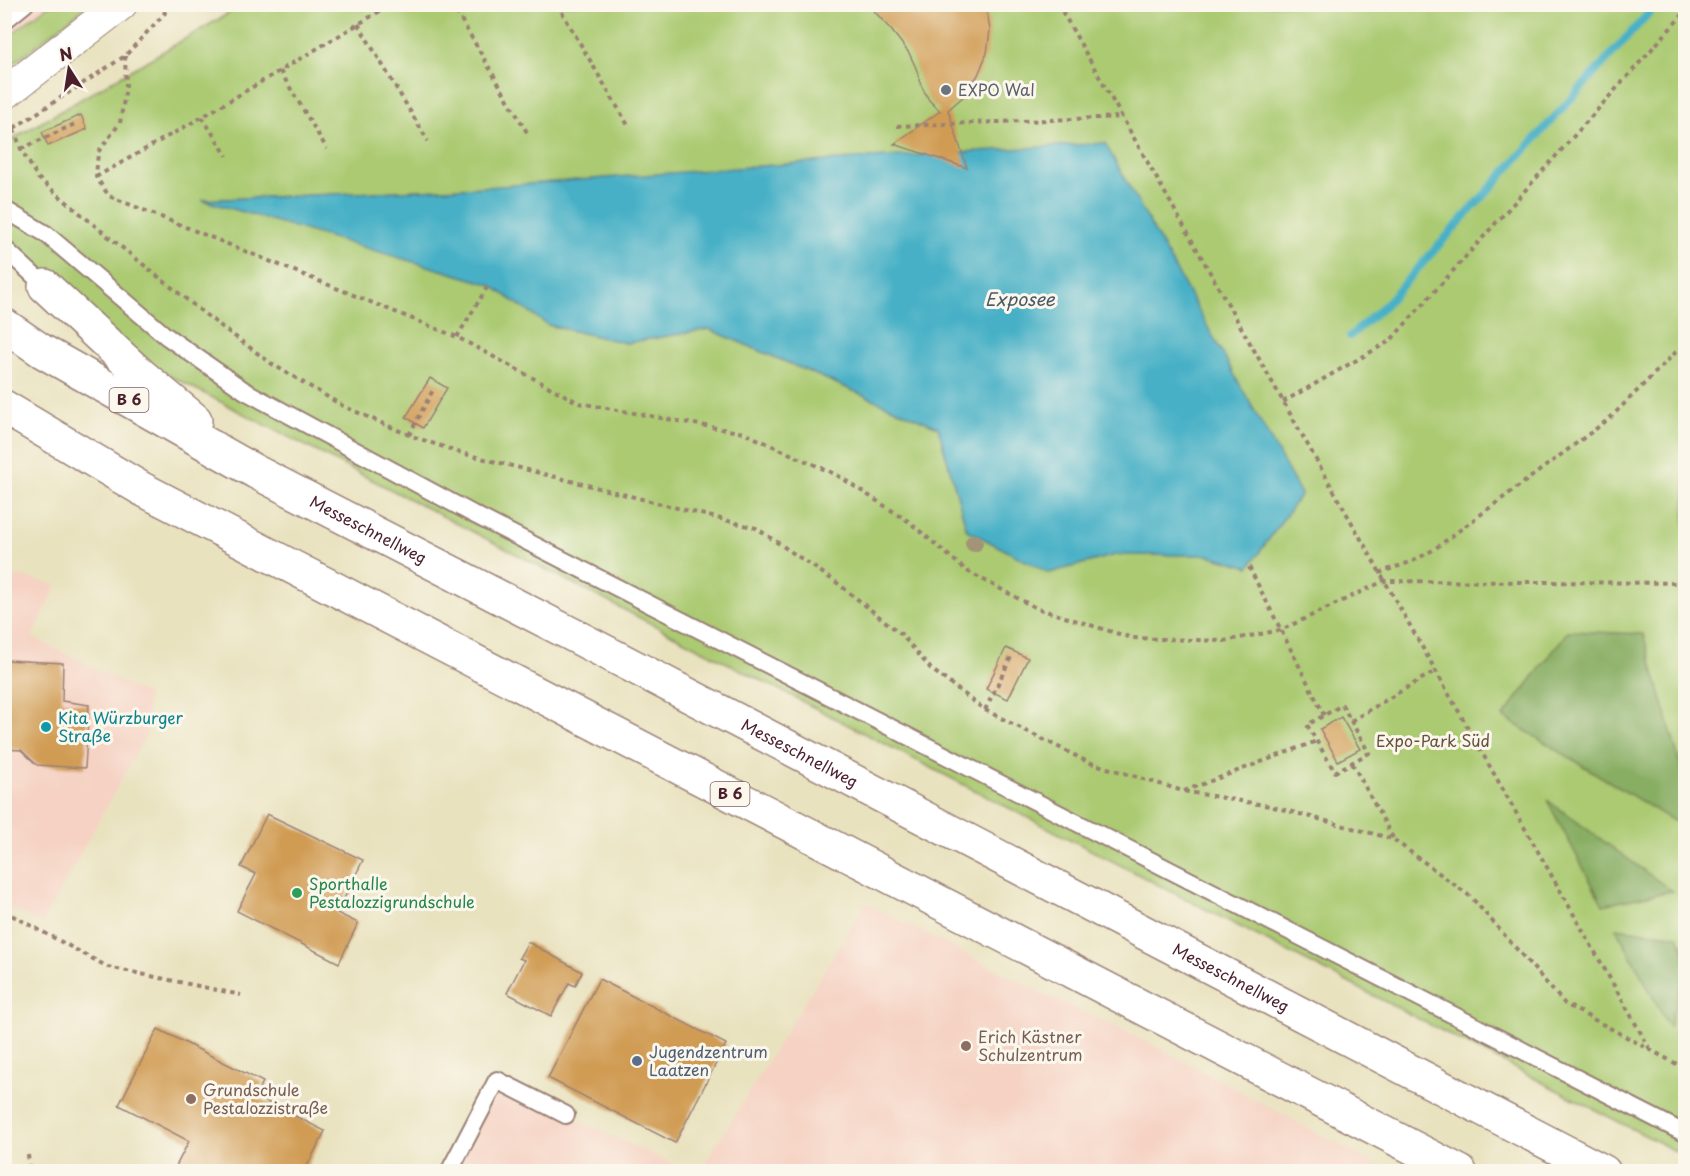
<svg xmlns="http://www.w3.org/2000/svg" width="1690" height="1176" font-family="'Playpen Sans',sans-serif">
  <rect width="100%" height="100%" fill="#fbf7ec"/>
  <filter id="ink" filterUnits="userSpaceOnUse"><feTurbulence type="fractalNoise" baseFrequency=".0167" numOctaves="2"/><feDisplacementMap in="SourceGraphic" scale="12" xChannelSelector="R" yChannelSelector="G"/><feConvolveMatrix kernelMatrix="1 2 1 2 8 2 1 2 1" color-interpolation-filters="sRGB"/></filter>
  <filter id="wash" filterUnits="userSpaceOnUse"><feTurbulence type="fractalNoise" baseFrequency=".008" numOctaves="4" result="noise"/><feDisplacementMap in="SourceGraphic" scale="24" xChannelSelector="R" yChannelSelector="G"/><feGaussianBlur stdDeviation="1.35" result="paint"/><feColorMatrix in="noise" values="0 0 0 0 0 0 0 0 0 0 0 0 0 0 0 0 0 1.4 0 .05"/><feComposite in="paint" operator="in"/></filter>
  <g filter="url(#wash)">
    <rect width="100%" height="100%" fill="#e9e2bf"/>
    <g fill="#f5d2c3">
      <polygon points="5,5 49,5 5,39"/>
      <polygon points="4,573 57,585 32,637 147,695 147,733 42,923 5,905"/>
      <polygon points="866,903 1044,994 1121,1029 1186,1062 1388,1171 700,1171"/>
      <polygon points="497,1080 566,1115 689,1171 449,1172"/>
    </g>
    <g fill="#abca72" stroke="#7a744e" stroke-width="1.5" fill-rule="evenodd">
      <polygon points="49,5 88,5 5,70 5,39"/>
      <path d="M243 5H1685V1156L141 361 5 235 4 144ZM487 187 1249 567 1208 555H1115L1049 573 967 530 938 427 709 329 626 343 548 325 489 284 205 200Z"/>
    </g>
    <g fill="#88ae64" stroke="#696648" stroke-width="1.5">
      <polygon points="1568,631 1643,634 1685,781 1685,828 1503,717"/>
      <polygon points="1547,800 1672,891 1603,905"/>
      <polygon points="1616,928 1678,936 1685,953 1685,972 1669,1027"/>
    </g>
    <polygon fill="#47b0c6" stroke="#486878" stroke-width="1.5" points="1105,143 1301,494 1249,567 1208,555 1115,555 1049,573 967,530 938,427 709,329 626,343 548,325 489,284 202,200 487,187 840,160"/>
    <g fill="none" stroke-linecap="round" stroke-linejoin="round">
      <polyline stroke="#47b0c6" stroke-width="8" points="1350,336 1382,308 1657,4"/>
    </g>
    <g id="blocks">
      <g fill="#d09b53">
        <polygon points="868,4 986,4 990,30 987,53 978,75 965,95 948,110 967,168 894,144 940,111 929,100 921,85 916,68 909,53 892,31"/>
        <polygon points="81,115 87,129 48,146 42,132"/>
        <polygon points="430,378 447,388 423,428 406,417"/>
        <polygon points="1006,648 1028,658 1008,699 986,689"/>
        <polygon points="4,660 63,663 62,701 89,705 85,768 37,765 21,750 4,749"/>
        <polygon points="1341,717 1360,749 1338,761 1320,729"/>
        <polygon points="267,814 363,860 337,913 358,923 339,963 237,911 256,874 241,867"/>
        <polygon points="528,942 582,972 575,986 569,983 551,1016 507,993 524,960 519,958"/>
        <polygon points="599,979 726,1044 675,1143 548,1078"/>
        <polygon points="158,1029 263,1082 255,1096 325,1131 304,1172 173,1172 189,1141 119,1105"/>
      </g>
    </g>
  </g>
  <g filter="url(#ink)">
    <use href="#blocks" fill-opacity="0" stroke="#9a8075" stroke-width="1.5"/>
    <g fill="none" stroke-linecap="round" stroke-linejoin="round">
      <defs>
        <g id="lane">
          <polyline points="4,21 25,4"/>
          <polyline points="4,209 46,234 166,336 245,391 473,514 1686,1134"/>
          <polyline points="4,248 45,286"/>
          <polyline points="449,1172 497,1080 566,1115"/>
        </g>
        <polyline id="street" points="4,94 121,4"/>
        <g id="highway">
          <polyline points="45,286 140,374 195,420"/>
          <path id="s1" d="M4 325 42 351 256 472 571 634 1604 1172"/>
          <polyline points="4,407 142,489 1460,1172"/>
        </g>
      </defs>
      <use href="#lane" stroke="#9a8075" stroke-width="20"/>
      <use href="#street" stroke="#9a8075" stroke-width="34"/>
      <use href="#highway" stroke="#9a8075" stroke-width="36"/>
      <g stroke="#9a8075" stroke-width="4" stroke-dasharray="4.5 4.5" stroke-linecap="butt">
        <polyline points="452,4 528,134"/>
        <polyline points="557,4 629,127"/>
        <polyline points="1058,4 1651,1051"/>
        <polyline points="358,24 428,141"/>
        <polyline points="125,56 126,87 120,123 98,152 96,177 109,196 457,337 579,403 744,433 837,475 908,521 967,571 1036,608 1132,638 1224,641 1281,630 1384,581 1686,583"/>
        <polyline points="280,71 327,149"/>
        <polyline points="202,117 227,156"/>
        <polyline points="11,121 21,149 38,178 99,229 206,315 272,364 343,406 409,435 461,453 756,528 836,582 901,634 931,669 985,710 1088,762 1183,791 1270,806 1393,839 1471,897 1565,1004 1686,1069"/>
        <polyline points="897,126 1123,117"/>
        <polyline points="14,128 125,56 165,13 158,4"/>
        <polyline points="21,149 77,123"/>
        <polyline points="96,177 202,117 392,4"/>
        <polyline points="457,337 489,284"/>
        <polyline points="1283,402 1390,341 1686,11"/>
        <polyline points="409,435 433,390"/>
        <polyline points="1249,567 1324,715"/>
        <polyline points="1379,573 1413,561 1433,550 1609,419 1686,342"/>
        <polygon points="1342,705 1369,753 1335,772 1307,725"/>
        <polyline points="985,710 1011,657"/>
        <polyline points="1351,721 1435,671"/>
        <polyline points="1352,763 1393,838"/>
        <polyline points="1184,791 1317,741"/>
        <polyline points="4,911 108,967 241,995"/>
        <polyline points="28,1155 30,1172"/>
      </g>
      <use href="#lane" stroke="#fff" stroke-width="16"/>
      <use href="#street" stroke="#fff" stroke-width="32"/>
      <use href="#highway" stroke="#fff" stroke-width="33"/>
    </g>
    <circle fill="#a29379" cx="974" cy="543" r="9"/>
  </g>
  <circle fill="#6b7280" stroke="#fbf7ec" stroke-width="2" cx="946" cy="90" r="6"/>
  <circle fill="#0f9aa8" stroke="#fbf7ec" stroke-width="2" cx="46" cy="727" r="6"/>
  <circle fill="#2e9e5b" stroke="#fbf7ec" stroke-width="2" cx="297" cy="893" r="6"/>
  <g fill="#8d6e63" stroke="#fbf7ec" stroke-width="2">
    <circle cx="966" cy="1046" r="6"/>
    <circle cx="191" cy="1099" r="6"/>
  </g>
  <circle fill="#5c6f8a" stroke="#fbf7ec" stroke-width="2" cx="637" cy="1061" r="6"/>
  <g text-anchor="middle" stroke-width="6" stroke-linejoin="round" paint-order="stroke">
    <g fill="#fbf7ec" stroke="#7f6065" stroke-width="1.5">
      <rect x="109.5" y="388" width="39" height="24" rx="4.5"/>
      <rect x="710.5" y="782" width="39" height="24" rx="4.5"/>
    </g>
    <g font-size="15" font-weight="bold" fill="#4a1f2b">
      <text x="129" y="405">B 6</text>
      <text x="730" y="799">B 6</text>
    </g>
    <g font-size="16" fill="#5b616d" stroke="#fbf7ec" text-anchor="start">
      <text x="958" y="96">EXPO Wal</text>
    </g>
    <g font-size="16" fill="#4a1f2b" stroke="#fbf7ec">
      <text dy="6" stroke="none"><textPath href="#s1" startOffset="418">Messeschnellweg</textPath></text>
      <text dy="6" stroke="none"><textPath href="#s1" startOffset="904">Messeschnellweg</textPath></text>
      <text dy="6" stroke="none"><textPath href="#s1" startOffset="1390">Messeschnellweg</textPath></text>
    </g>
    <g font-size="16" fill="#0d838f" stroke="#fbf7ec" text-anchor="start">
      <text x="58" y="724">Kita Würzburger<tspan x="58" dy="18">Straße</tspan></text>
    </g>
    <g font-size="16" fill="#675240" stroke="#fbf7ec">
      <text x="1433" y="747">Expo-Park Süd</text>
    </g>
    <g font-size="16" fill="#27864d" stroke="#fbf7ec" text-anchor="start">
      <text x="309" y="890">Sporthalle<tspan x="309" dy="18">Pestalozzigrundschule</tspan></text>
    </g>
    <g font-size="16" fill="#785e54" stroke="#fbf7ec" text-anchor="start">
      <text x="978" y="1043">Erich Kästner<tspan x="978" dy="18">Schulzentrum</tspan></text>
      <text x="203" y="1096">Grundschule<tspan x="203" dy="18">Pestalozzistraße</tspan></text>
    </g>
    <g font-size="16" fill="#4e5e75" stroke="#fbf7ec" text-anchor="start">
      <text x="649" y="1058">Jugendzentrum<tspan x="649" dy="18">Laatzen</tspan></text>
    </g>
    <g font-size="18" font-style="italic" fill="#495969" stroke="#fbf7ec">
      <text x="1020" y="306">Exposee</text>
    </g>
  </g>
  <rect width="1690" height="1176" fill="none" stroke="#fbf7ec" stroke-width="24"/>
  <g transform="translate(69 69) rotate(348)" stroke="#fbf7ec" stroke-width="4.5" paint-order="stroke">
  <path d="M0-4.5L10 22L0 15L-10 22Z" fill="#4a1f2b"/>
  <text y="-9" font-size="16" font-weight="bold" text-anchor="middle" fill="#4a1f2b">N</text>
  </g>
</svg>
